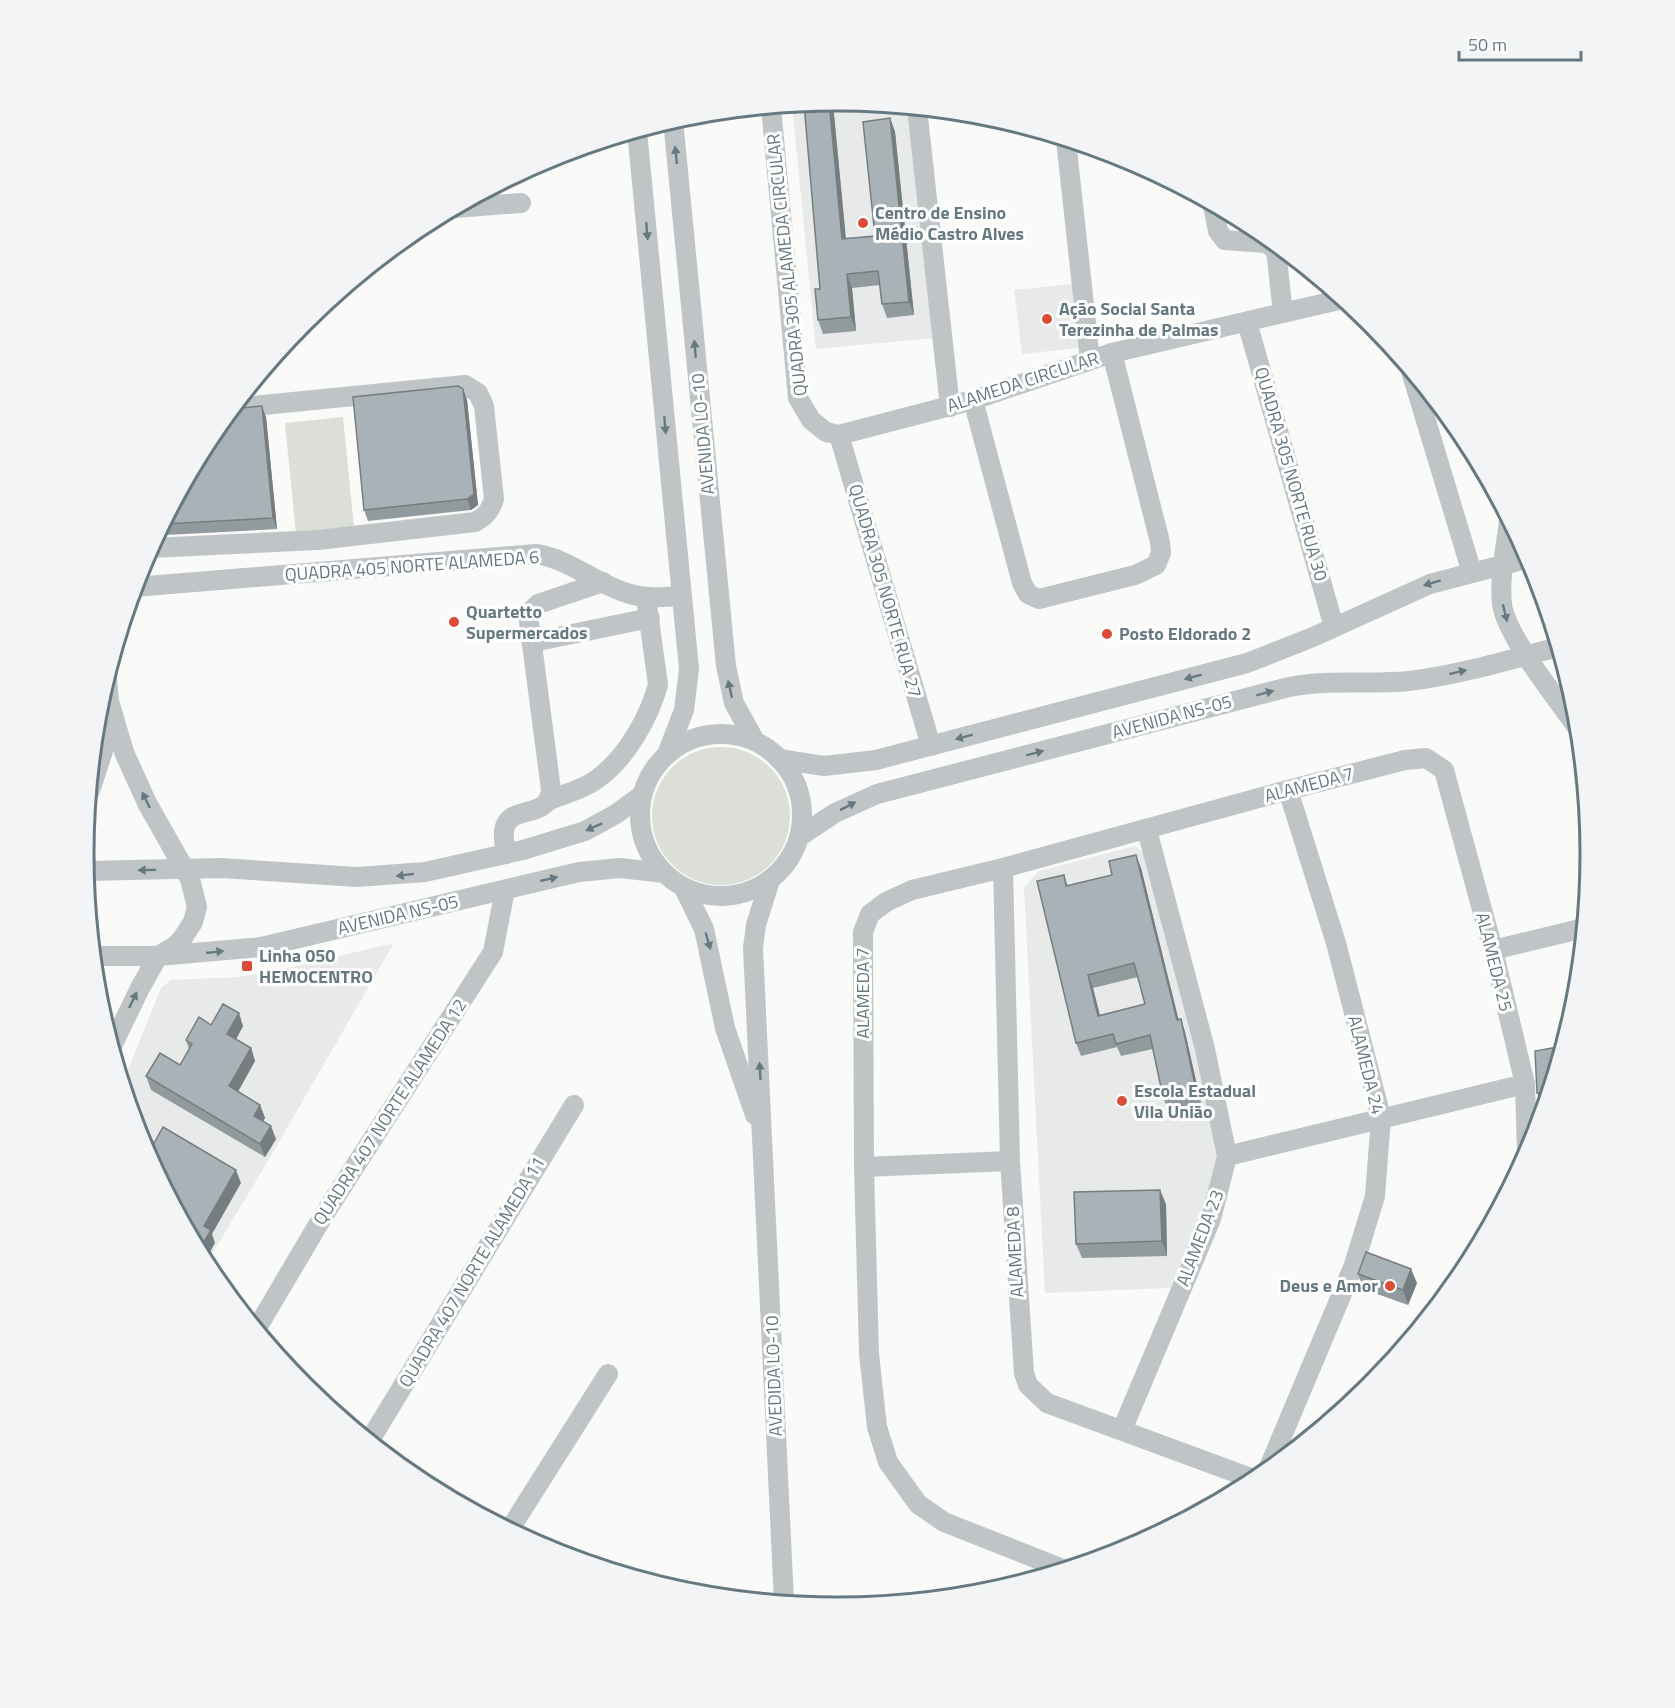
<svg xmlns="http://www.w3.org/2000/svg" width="1675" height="1708" font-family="'Titillium Web',sans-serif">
  <rect width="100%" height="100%" fill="#fafaf8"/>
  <g fill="#e8eae9">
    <polygon points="838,101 911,108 934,338 816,349 792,105"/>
    <polygon points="1072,284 1079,348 1022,354 1014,290"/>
    <polygon points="1135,846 1149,857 1199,1046 1220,1157 1204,1217 1171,1288 1045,1293 1024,888 1039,871"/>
    <polygon points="394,943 265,1166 206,1264 141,1142 123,1082 161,988 171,980 238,977 271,972"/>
  </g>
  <g fill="#dbdfd7">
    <polygon points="343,417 354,528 296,533 285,423"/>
    <circle cx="721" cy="816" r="69"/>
  </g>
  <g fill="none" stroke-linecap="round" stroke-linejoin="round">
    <g stroke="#bfc5c7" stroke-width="20">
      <polyline points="771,107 798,398 811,420 826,432 839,435 973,400 1112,353 1343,299"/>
      <polyline points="917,108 950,407"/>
      <polyline points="673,120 726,666 734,703 755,741"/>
      <polyline points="637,131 689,669 684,710 667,754"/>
      <polyline points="1066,140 1090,360"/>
      <polyline points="1213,205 1218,231 1225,240 1266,243 1276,250 1283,313"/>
      <polyline points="455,208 521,203"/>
      <polyline points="1247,322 1334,627"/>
      <polyline points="1411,371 1472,573"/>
      <polyline points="973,400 1022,583 1028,594 1039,599 1135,575 1156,565 1161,553 1160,542 1112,353"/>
      <polyline points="839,435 931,746"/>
      <path d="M1509 520C1506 547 1499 577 1502 604 1506 636 1558 700 1579 730"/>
      <path d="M151 548 318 540 475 522C486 516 490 511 494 499L484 406 478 393 465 385 233 408"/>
      <path d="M135 587 536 554C570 559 597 585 630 594 647 599 665 597 682 596"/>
      <polyline points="533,642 650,618"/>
      <polyline points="107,678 109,701 124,752 147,803 190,879 197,907 193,922 182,939 175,946 158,956 140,988 112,1046"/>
      <circle cx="721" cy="815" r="81"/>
      <polyline points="779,759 824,766 876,760 1247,663 1313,637 1430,584 1529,558"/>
      <polyline points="90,791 103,751 108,712"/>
      <path d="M550 800C567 793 587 788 601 776 628 755 649 717 658 685L646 597"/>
      <path d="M799 837 835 813 877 794 1289 687C1329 679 1369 685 1409 681 1459 675 1509 660 1558 647"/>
      <path d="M506 854C505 846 503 837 504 830 509 803 548 821 551 790L528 614 538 604 603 582"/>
      <polyline points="1003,868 1010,1161 1024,1373 1028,1385 1047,1403 1256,1480"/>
      <polyline points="86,871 221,868 357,877 425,872 523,850 585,831 616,814 642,795"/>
      <polyline points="770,880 756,925 753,948 784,1602"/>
      <polyline points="684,888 704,929 725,1028 755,1115"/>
      <polyline points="1493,950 1584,928"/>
      <polyline points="94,956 158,956 261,947 579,872 620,868 664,873"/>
      <polyline points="1227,1156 1525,1084"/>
      <polyline points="864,1167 1010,1161"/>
      <polyline points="257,1328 325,1213 493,952 505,890"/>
      <polyline points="1122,1430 1211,1219 1227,1156 1205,1049 1147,830"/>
      <polyline points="370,1440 574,1105"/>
      <polyline points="1267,1472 1354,1265 1375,1196 1381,1117 1336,943 1288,790"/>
      <polyline points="510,1529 608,1374"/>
      <polyline points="1063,1569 944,1522 918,1504 888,1462 877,1427 869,1354 864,1167 863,932 870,914 886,902 912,890 1003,868 1288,790 1405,760 1426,758 1444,770 1493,950 1525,1084 1527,1156"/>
    </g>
  </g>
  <g fill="#919a9d" fill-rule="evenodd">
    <polygon points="838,100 854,102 833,104 846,238 875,236 890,118 895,132 914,315 887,318 882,304 880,285 852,288 856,331 823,334 818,320 820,289 804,104"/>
    <polygon points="463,389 467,400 478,505 471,510 368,521 364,510"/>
    <polygon points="266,417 277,529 166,535 162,526 211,435"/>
    <path d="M1141 868 1178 1020 1181 1019 1185 1032 1201 1103 1168 1110 1163 1097 1153 1049 1121 1056 1117 1047 1081 1056 1076 1043 1064 875 1068 886ZM1138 977 1145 1004 1100 1015 1093 988Z"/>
    <polygon points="211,1025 243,1026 236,1039 251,1048 255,1061 238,1091 260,1105 265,1118 263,1121 276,1139 265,1157 151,1090 146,1076 180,1065 189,1049 186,1040"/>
    <polygon points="1563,1046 1544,1107 1542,1108 1537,1093"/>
    <polygon points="1166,1204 1167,1256 1082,1258 1076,1244"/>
    <polygon points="1358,1274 1417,1283 1408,1305 1363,1289"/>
  </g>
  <g fill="#767d80">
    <polygon points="829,101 832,101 833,104 847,253 842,239"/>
    <polygon points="890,118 895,132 914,315 909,302"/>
    <polygon points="847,274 852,288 856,331 851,317"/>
    <polygon points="463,389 467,400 478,505 471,510 467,499"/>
    <polygon points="262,406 266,417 277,529 273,518"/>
    <polygon points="1136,855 1141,868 1182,1033 1177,1020"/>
    <polygon points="1088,975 1093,988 1103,1029 1098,1016"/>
    <polygon points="239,1013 243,1026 232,1047 227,1034"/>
    <polygon points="1181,1019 1185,1032 1201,1103 1196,1090"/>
    <polygon points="251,1048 255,1061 234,1099 229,1086"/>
    <polygon points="260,1105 265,1118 259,1129 254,1116"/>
    <polygon points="271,1126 276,1139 265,1157 260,1144"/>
    <polygon points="236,1170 241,1183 212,1234 215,1243 205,1261 199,1250 204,1226"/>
    <polygon points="1160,1190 1166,1204 1167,1256 1162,1241"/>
    <polygon points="1411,1269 1417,1283 1408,1305 1403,1290"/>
  </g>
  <g fill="#a9b3b7" stroke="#767d80" stroke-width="1.5" fill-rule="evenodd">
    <polygon points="829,101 842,239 875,236 863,122 890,118 909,302 882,304 878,271 847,274 851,317 818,320 815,289 820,289 804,104"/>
    <polygon points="458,386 463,389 474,494 467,499 364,510 353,397"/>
    <polygon points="262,406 273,518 163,524 211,435 233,409"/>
    <path d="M1136 855 1177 1020 1181 1019 1196 1090 1163 1097 1150 1035 1116 1044 1113 1034 1076 1043 1037 881 1064 875 1066 886 1112 875 1109 861ZM1134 963 1145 1004 1098 1016 1088 975Z"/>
    <polygon points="223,1004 239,1013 227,1034 251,1048 229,1086 260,1105 254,1116 271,1126 260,1144 146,1076 160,1053 180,1065 192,1044 186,1040 199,1017 211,1025"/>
    <polygon points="1563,1046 1549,1092 1537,1093 1535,1051"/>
    <polygon points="163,1127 236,1170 204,1226 211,1230 199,1250 148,1154"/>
    <polygon points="1160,1190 1162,1241 1076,1244 1074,1192"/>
    <polygon points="1366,1252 1411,1269 1403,1290 1358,1274"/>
  </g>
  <defs><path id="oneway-solid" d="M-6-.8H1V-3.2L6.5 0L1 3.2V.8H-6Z" transform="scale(1.5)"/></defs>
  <g fill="#667981">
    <use href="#oneway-solid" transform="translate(676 155) rotate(-96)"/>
    <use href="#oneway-solid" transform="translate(647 231) rotate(85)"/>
    <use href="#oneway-solid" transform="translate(695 349) rotate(-95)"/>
    <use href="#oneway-solid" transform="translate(665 425) rotate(85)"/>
    <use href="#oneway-solid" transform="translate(1432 583) rotate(163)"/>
    <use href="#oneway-solid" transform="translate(1505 613) rotate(76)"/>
    <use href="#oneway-solid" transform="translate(1458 672) rotate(-14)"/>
    <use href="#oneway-solid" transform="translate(1193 677) rotate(165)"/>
    <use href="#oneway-solid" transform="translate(730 689) rotate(-103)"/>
    <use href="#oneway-solid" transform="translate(1265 693) rotate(-15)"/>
    <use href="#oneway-solid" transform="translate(964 737) rotate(165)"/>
    <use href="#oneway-solid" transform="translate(1035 753) rotate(-15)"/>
    <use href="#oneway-solid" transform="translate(146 800) rotate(-116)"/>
    <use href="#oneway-solid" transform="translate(848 806) rotate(-27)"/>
    <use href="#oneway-solid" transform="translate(594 827) rotate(156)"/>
    <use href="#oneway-solid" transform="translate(147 870) rotate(179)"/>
    <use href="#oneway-solid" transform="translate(405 875) rotate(173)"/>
    <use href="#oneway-solid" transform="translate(549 879) rotate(-13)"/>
    <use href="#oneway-solid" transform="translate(708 941) rotate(74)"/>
    <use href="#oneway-solid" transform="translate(215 952) rotate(-6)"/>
    <use href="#oneway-solid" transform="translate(133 1000) rotate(-64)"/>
    <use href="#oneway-solid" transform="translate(760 1071) rotate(-93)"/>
  </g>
  <g fill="#da4b38" stroke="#fff" stroke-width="2">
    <circle cx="863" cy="223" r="6"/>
    <circle cx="1047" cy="319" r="6"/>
    <circle cx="454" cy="622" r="6"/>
    <circle cx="1107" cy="634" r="6"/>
    <rect x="241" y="960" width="12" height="12" rx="3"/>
    <circle cx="1122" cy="1101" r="6"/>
    <circle cx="1390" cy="1286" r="6"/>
  </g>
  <g text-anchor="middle" stroke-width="6" stroke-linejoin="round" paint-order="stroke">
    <g font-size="18" font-weight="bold" fill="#667981" stroke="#fff" text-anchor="start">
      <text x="875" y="219">Centro de Ensino<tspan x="875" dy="21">Médio Castro Alves</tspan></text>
      <text x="1059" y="315">Ação Social Santa<tspan x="1059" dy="21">Terezinha de Palmas</tspan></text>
      <text x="466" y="618">Quartetto<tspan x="466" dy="21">Supermercados</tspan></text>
      <text x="1119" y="640">Posto Eldorado 2</text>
      <text x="259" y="962">Linha 050<tspan x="259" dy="21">HEMOCENTRO</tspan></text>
      <text x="1134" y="1097">Escola Estadual<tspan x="1134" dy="21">Vila União</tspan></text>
      <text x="1378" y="1292" text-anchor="end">Deus e Amor</text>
    </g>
    <g font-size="18" fill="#667981" stroke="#fff">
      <text transform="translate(787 265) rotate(-96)" y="6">QUADRA 305 ALAMEDA CIRCULAR</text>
      <text transform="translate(1023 382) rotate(-18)" y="6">ALAMEDA CIRCULAR</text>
      <text transform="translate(703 434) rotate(-95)" y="6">AVENIDA LO-10</text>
      <text transform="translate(1291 474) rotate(74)" y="6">QUADRA 305 NORTE RUA 30</text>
      <text transform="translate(412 566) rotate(-4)" y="6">QUADRA 405 NORTE ALAMEDA 6</text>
      <text transform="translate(885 591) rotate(74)" y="6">QUADRA 305 NORTE RUA 27</text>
      <text transform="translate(1172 717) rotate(-15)" y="6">AVENIDA NS-05</text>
      <text transform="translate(1309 785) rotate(-15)" y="6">ALAMEDA 7</text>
      <text transform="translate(398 915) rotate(-13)" y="6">AVENIDA NS-05</text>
      <text transform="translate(1494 962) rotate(76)" y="6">ALAMEDA 25</text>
      <text transform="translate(863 993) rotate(-90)" y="6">ALAMEDA 7</text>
      <text transform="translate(1366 1065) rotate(76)" y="6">ALAMEDA 24</text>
      <text transform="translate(390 1112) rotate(-57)" y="6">QUADRA 407 NORTE ALAMEDA 12</text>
      <text transform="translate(1200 1238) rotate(-69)" y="6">ALAMEDA 23</text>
      <text transform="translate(1015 1252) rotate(-93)" y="6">ALAMEDA 8</text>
      <text transform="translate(472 1272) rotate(-59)" y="6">QUADRA 407 NORTE ALAMEDA 11</text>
      <text transform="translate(774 1376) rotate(-92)" y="6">AVEDIDA LO-10</text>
    </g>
  </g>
  <path d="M0 0H1675V1708H0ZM94 854a743 743 0 1 1 1486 0a743 743 0 1 1-1486 0Z" fill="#f3f4f5" fill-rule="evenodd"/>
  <path fill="none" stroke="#667981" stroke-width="3" d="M94 854a743 743 0 1 1 1486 0a743 743 0 1 1-1486 0Z"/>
  <path d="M1459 51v9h122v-9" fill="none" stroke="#667981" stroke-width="3"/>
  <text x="1468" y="51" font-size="18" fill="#667981" stroke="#ffffff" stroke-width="4.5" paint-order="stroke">50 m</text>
</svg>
